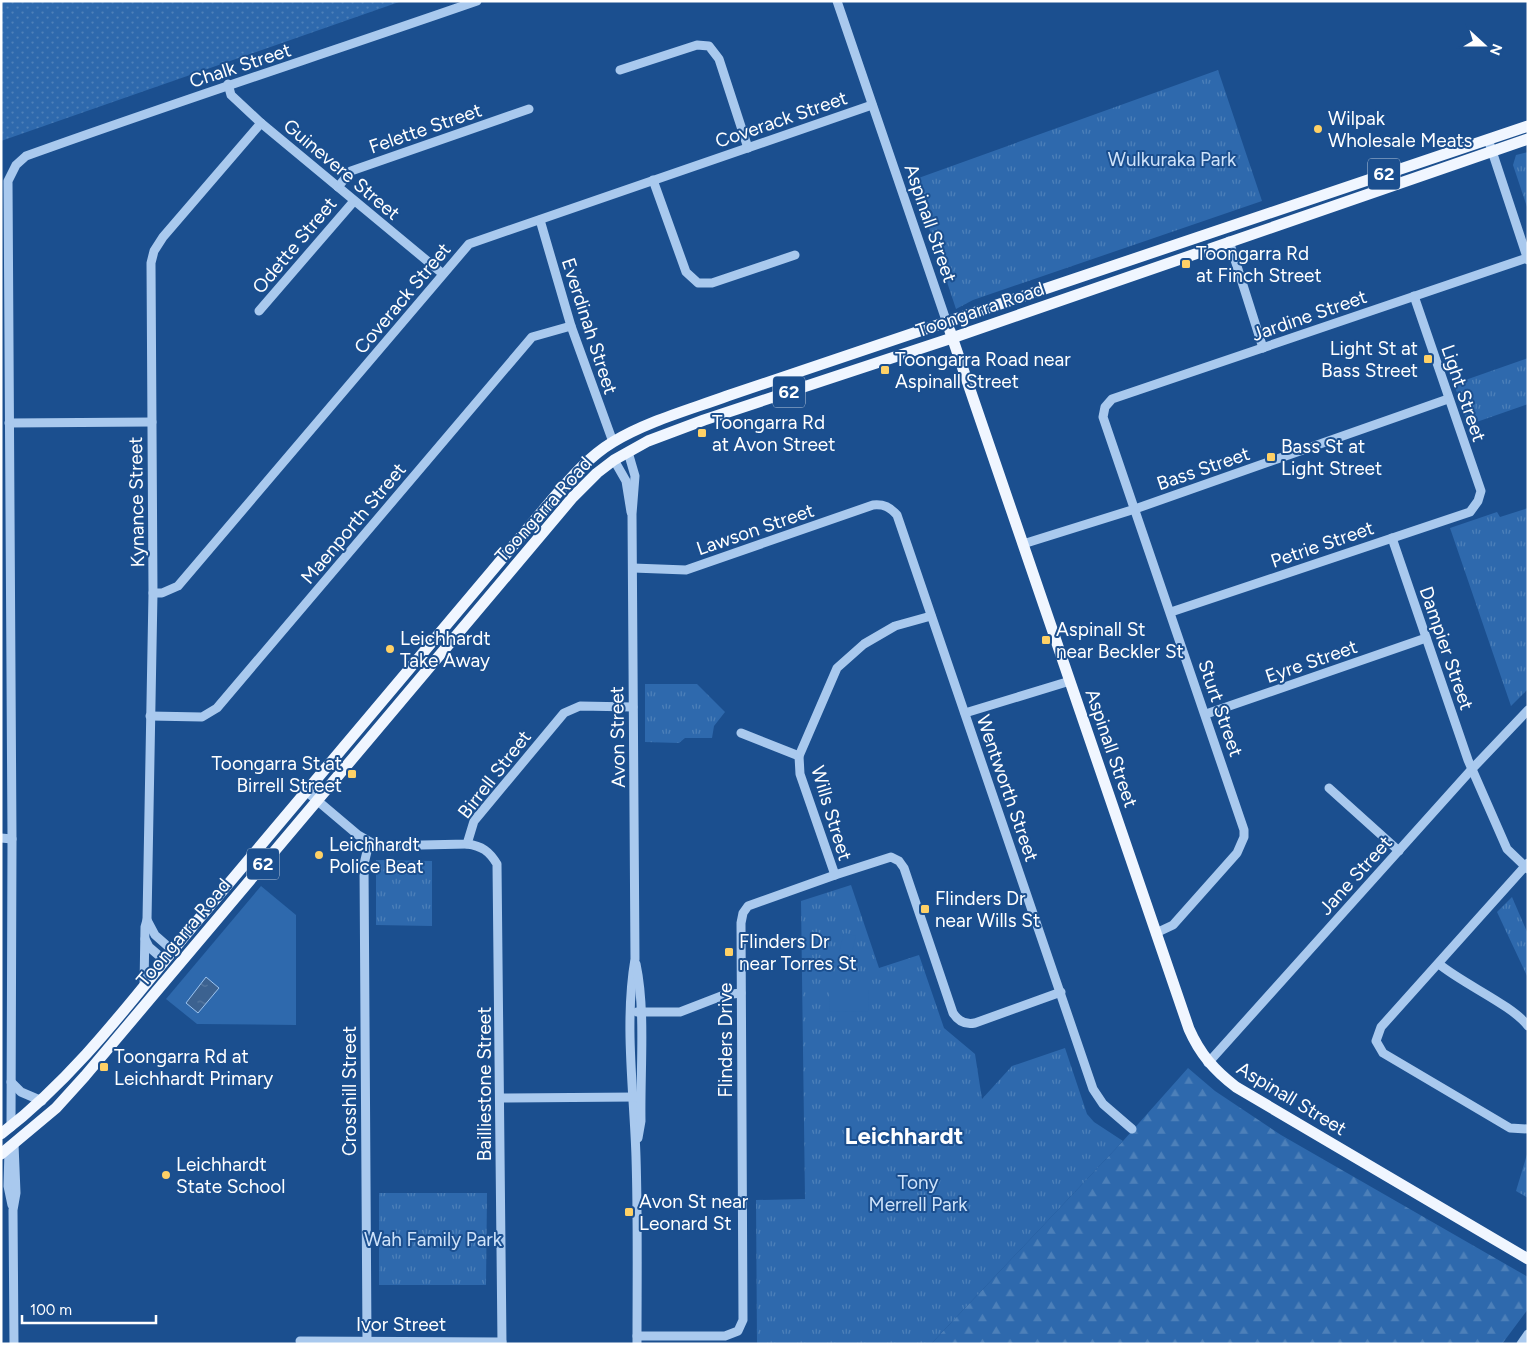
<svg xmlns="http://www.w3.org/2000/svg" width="1529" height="1345" font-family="Figtree,sans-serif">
  <defs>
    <pattern id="grass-dots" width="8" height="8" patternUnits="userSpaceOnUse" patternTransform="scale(1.25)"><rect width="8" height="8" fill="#2e69ad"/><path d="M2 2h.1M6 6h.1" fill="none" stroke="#4d80b9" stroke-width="1.8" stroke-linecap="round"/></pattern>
    <pattern id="forest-firs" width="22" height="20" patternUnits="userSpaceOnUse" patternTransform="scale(1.25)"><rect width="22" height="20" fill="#2e69ad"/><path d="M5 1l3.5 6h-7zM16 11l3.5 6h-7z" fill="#4d80b9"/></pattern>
    <pattern id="park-tufts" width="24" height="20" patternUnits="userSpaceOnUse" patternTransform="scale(1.25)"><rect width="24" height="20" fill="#2e69ad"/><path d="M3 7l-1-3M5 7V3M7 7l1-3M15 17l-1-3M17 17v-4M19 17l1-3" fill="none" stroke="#4d80b9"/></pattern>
    <pattern id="water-ripples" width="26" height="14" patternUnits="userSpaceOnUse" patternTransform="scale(1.25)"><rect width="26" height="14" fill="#3c6290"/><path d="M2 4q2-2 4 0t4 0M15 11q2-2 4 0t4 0" fill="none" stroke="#597aa1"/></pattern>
  </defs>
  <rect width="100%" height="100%" fill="#1b4f8f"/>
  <polygon fill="url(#grass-dots)" points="1,1 402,1 1,141"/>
  <polygon fill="url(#forest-firs)" points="1188,1068 1215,1091 1281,1135 1528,1277 1528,1309 1502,1344 931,1344 1123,1141"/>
  <g fill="url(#park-tufts)">
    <polygon points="1218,70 1262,201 973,300 956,309 913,180"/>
    <polygon points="1528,152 1528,210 1513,165 1516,155"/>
    <polygon points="1528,358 1528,404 1468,425 1454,384"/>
    <polygon points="1528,508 1528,689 1511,706 1450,528 1497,512 1500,517"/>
    <polygon points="645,684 697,684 725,712 714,726 712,738 685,738 679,743 645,742"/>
    <polygon points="376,860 432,861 432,926 376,925"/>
    <polygon points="851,885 879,968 919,955 944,1028 975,1054 982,1099 1012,1066 1065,1048 1087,1114 1094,1122 1123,1141 931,1344 757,1344 756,1200 805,1199 801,901"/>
    <polygon points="1512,897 1528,934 1528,978 1497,912"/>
    <polygon points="1528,1151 1528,1198 1516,1191"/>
    <polygon points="379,1193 487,1193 486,1285 379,1285"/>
  </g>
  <g fill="#2e69ad">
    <polygon points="261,886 296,915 296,1025 197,1024 166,999"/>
    <polygon points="844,933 856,936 851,955 839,952"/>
    <polygon points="829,990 868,990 869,1011 830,1012"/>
  </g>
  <polygon fill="url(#water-ripples)" stroke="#9cc4f0" points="206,977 219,988 198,1013 186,1003"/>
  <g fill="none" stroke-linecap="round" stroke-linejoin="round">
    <g stroke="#a9c9ee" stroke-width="9">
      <polyline points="837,1 947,323"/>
      <polyline points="620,70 697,45 709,46 719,59 748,148"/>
      <polyline points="228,84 231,95 261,123 443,274"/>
      <polyline points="1488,139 1528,260"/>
      <polyline points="653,180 686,272 698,283 712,283 795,255"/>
      <polyline points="338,187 351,171 529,109"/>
      <polyline points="540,220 571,326 613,442"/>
      <polyline points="1229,241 1263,348"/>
      <polyline points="259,311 354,201"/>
      <polyline points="9,423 152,422"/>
      <path d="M628 452 635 476 632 514 635 959C624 1023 634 1092 636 1157 638 1219 637 1281 637 1344"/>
      <polyline points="614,460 626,481 631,512"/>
      <polyline points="1392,538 1468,760 1507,849 1528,869"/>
      <polyline points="1023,544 1135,509 1448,399"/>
      <path d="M633 568 686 570 873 505C884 504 890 507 897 515L1093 1089 1103 1104 1132 1129"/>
      <polyline points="153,593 162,593 178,586 469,244 872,105"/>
      <polyline points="1171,612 1470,512 1478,501 1481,491 1414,296"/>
      <polyline points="965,713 1070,681"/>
      <polyline points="1206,714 1426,638"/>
      <polyline points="150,716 202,717 217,708 532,337 571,326"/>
      <polyline points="741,733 799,756"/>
      <polyline points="1329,788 1399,851"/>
      <polyline points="306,791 358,835 377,846 467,844 474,821 564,713 580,706 633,707"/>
      <polyline points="1,838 12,839"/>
      <path d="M467 844C482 846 489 851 497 864L502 1344"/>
      <polyline points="1528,863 1381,1027 1376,1041 1383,1053 1510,1128 1528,1129"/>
      <polyline points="835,875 800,774 799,756 837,668 864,644 895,626 931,616"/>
      <polyline points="147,920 155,935 172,950"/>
      <polyline points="1156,933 1173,925 1237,853 1244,837 1244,830 1103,417 1105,407 1112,399 1527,258"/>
      <polyline points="145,939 149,947 164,960"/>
      <path d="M636 964C646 1011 640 1072 641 1121L638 1138"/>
      <path d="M1439 964C1463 984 1512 1005 1528 1026"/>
      <polyline points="144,986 145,927 147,920 153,593 151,263 154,251 163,237 261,123"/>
      <polyline points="637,1012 680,1012 724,995 741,993"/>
      <polyline points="1208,1063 1472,769 1528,710"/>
      <polyline points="11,1082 21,1092 42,1101"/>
      <polyline points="501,1098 636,1097"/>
      <path d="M11 1127 12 839 8 181 16 165 26 156C176 102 327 53 477 1"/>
      <polyline points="9,1149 8,1186 12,1205"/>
      <path d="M637 1336H725L738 1331 743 1320 741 923 743 913 748 906 835 875 891 857 899 861 904 868 953 1013C958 1021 965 1025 975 1023L1061 992"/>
      <polyline points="367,1340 364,864 369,843"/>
      <polyline points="300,1341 502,1342"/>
      <polyline points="14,1344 13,1210 16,1193 14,1144"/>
      <polyline points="1521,1344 1528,1334"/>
    </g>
    <g stroke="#f0f6ff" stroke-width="11">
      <path d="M950 331 1189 1029C1200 1054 1214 1070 1236 1087L1528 1259"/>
      <path d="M1 1134C84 1070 141 987 208 908 322 773 436 637 550 502 569 480 588 457 613 442 648 421 689 410 727 396L1528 126"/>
      <polyline points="1,1154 56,1108 85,1076 573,497 597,473 614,460 648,441 704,420 952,338 1528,139"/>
    </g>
  </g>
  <g fill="#ffd166" stroke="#1b4f8f" stroke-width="2">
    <circle cx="1318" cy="129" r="5"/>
    <rect x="1181" y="259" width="10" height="10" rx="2.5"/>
    <rect x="1423" y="354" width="10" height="10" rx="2.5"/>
    <rect x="880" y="365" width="10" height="10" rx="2.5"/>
    <rect x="697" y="428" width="10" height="10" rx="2.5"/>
    <rect x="1266" y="452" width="10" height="10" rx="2.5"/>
    <rect x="1041" y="635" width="10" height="10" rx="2.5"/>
    <circle cx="390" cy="649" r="5"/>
    <rect x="347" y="769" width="10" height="10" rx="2.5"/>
    <circle cx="319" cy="855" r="5"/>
    <rect x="920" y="904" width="10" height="10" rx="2.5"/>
    <rect x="724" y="947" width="10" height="10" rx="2.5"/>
    <rect x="99" y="1062" width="10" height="10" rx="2.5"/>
    <circle cx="166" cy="1175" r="5"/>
    <rect x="624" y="1207" width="10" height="10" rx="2.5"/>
  </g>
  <g text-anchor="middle" stroke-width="4" stroke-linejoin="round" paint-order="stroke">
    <g fill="#1b4f8f" stroke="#bbcadd" stroke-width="1">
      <rect x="1368" y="158.5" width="32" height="31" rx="4"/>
      <rect x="773" y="376.5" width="32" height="31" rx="4"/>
      <rect x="247" y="848.5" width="32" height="31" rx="4"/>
    </g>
    <g font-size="18" font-weight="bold" fill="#fff">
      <text x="1384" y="180">62</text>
      <text x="789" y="398">62</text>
      <text x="263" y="870">62</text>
    </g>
    <g font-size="19" fill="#fff" stroke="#1b4f8f">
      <text transform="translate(240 65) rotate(-18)" y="7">Chalk Street</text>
      <text transform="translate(781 119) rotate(-19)" y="7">Coverack Street</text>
      <text transform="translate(425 128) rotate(-19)" y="7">Felette Street</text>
      <text transform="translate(342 169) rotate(40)" y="7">Guinevere Street</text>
      <text transform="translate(931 223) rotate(71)" y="7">Aspinall Street</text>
      <text transform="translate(294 245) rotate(-50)" y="7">Odette Street</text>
      <text transform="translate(402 298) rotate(-50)" y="7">Coverack Street</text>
      <text transform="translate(980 309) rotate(-19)" y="7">Toongarra Road</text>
      <text transform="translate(1309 315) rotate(-19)" y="7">Jardine Street</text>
      <text transform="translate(590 326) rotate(72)" y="7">Everdinah Street</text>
      <text transform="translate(1464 393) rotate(71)" y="7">Light Street</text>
      <text transform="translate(1203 468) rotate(-19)" y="7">Bass Street</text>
      <text transform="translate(136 502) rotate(-91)" y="7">Kynance Street</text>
      <text transform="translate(543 509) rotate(-48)" y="7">Toongarra Road</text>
      <text transform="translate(353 523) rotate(-50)" y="7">Maenporth Street</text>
      <text transform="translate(755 529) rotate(-19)" y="7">Lawson Street</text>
      <text transform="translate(1322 544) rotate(-19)" y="7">Petrie Street</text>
      <text transform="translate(1447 648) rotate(71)" y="7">Dampier Street</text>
      <text transform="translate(1311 661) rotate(-19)" y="7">Eyre Street</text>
      <text transform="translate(1221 708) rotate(71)" y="7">Sturt Street</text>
      <text transform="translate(617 737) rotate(-91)" y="7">Avon Street</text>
      <text transform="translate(1112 748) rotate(71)" y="7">Aspinall Street</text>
      <text transform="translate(494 774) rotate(-52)" y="7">Birrell Street</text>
      <text transform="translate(1008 788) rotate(71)" y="7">Wentworth Street</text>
      <text transform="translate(832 813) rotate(73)" y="7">Wills Street</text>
      <text transform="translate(1355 875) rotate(-48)" y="7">Jane Street</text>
      <text transform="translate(183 932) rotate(-50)" y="7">Toongarra Road</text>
      <text transform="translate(725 1040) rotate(-90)" y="7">Flinders Drive</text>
      <text transform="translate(484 1084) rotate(-90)" y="7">Bailliestone Street</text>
      <text transform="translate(349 1091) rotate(-90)" y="7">Crosshill Street</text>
      <text transform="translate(1292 1098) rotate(31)" y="7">Aspinall Street</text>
      <text x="401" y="1331">Ivor Street</text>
    </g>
    <g font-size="19" fill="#fff" stroke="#1b4f8f" text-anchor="start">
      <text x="1328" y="125">Wilpak<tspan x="1328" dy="22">Wholesale Meats</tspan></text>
      <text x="1196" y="260">Toongarra Rd<tspan x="1196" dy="22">at Finch Street</tspan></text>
      <text x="1418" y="355" text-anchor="end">Light St at<tspan x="1418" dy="22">Bass Street</tspan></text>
      <text x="895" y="366">Toongarra Road near<tspan x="895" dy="22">Aspinall Street</tspan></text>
      <text x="712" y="429">Toongarra Rd<tspan x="712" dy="22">at Avon Street</tspan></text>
      <text x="1281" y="453">Bass St at<tspan x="1281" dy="22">Light Street</tspan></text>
      <text x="1056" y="636">Aspinall St<tspan x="1056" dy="22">near Beckler St</tspan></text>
      <text x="400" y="645">Leichhardt<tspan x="400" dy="22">Take Away</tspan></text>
      <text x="342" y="770" text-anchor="end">Toongarra St at<tspan x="342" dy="22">Birrell Street</tspan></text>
      <text x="329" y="851">Leichhardt<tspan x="329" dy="22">Police Beat</tspan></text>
      <text x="935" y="905">Flinders Dr<tspan x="935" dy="22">near Wills St</tspan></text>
      <text x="739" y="948">Flinders Dr<tspan x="739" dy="22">near Torres St</tspan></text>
      <text x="114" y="1063">Toongarra Rd at<tspan x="114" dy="22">Leichhardt Primary</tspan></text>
      <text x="176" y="1171">Leichhardt<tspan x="176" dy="22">State School</tspan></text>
      <text x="639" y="1208">Avon St near<tspan x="639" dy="22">Leonard St</tspan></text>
    </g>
    <g font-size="19" fill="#cfe3fa" stroke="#1b4f8f">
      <text x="1172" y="166">Wulkuraka Park</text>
      <text x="918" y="1189">Tony<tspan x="918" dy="22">Merrell Park</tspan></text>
      <text x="433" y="1246">Wah Family Park</text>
    </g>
    <g font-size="24" font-weight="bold" fill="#fff" stroke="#1b4f8f">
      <text x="904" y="1144">Leichhardt</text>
    </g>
  </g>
  <rect width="1529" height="1345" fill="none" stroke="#ffffff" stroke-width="5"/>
  <g transform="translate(1484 45) rotate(111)" stroke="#1b4f8f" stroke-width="4" paint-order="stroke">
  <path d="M0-4L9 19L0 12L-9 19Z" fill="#ffffff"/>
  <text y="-8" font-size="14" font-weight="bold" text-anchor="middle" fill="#ffffff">N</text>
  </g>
  <path d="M22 1315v8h134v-8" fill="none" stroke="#ffffff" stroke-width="2.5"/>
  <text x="30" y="1315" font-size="15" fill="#ffffff" stroke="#1b4f8f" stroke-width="4" paint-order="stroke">100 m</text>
</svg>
